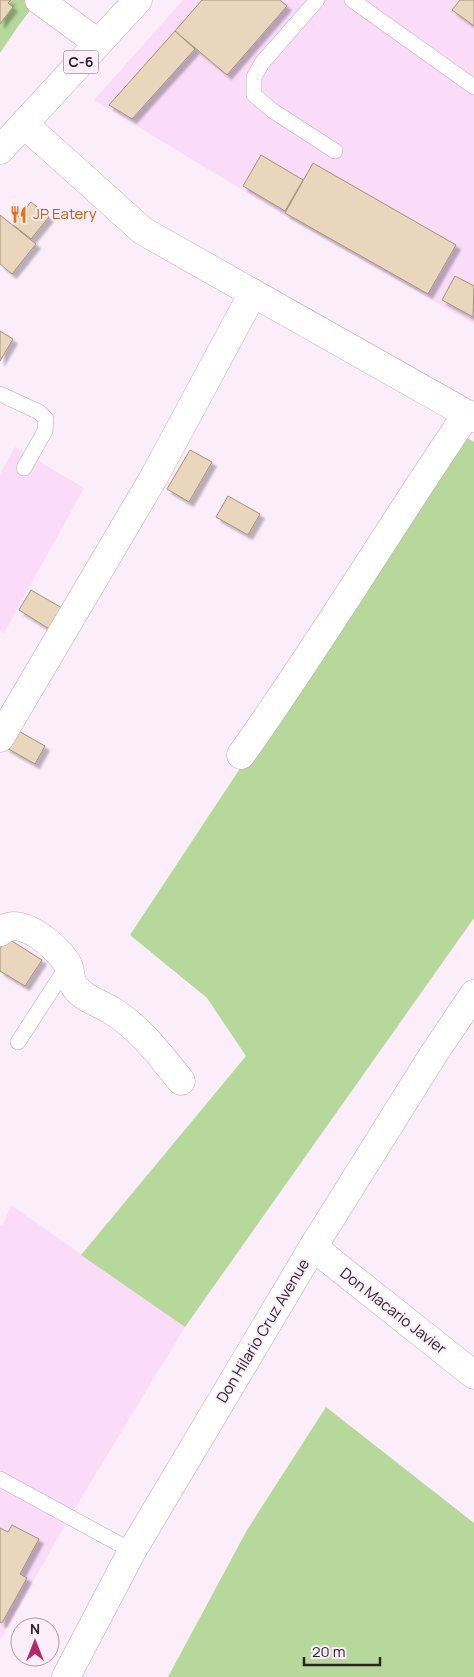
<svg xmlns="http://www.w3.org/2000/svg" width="474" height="1677" font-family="Manrope,sans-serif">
  <defs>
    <filter id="shadow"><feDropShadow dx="4.5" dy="4.5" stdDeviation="1" flood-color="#0004"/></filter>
  </defs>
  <rect width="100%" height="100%" fill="#fcedfb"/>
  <g fill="#fbdcf8">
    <polygon points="183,0 474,0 474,324 282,214 94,100"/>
    <polygon points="15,447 84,488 4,633 0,631 0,474"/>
    <polygon points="11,1205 185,1327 72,1513 0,1640 0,1224 3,1225"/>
  </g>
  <g fill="#b6d89b">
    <polygon points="0,0 38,0 19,25 0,53"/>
    <polygon points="461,434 474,442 474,918 185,1327 81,1255 246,1056 207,998 130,935"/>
    <polygon points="326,1407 474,1523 474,1677 168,1677 247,1530"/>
  </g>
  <g fill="#e9d6bc" stroke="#a4927a" filter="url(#shadow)">
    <polygon points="0,0 11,0 8,3 13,7 0,24"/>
    <polygon points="202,0 280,0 287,6 227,75 175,31"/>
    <polygon points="460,0 474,0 474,26 452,10"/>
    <polygon points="175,31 195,49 132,119 109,105"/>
    <polygon points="261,155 303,180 285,211 243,186"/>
    <polygon points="313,163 456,245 428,294 285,213"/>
    <polygon points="31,202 49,217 31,239 12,224"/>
    <polygon points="0,215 36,244 12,274 0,264"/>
    <polygon points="455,276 474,286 473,317 442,300"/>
    <polygon points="0,331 13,339 0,361"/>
    <polygon points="190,450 212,462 189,502 167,489"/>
    <polygon points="228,496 260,514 248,535 216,517"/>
    <polygon points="31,590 67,611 54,632 19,610"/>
    <polygon points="15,729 45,746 35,764 5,747"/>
    <polygon points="7,938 42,960 25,986 0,971 0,949"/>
    <polygon points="12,1525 39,1539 20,1574 27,1578 2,1623 0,1622 0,1528 8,1532"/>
  </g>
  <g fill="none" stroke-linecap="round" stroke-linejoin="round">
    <defs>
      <g id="lane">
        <polyline points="317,0 262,63 254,77 254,95 273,111 335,151"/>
        <polyline points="352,0 474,87"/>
        <polyline points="0,394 39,412 46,419 45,431 24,468"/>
        <polyline points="18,1042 68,965"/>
        <polyline points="0,1479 132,1551"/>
      </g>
      <g id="street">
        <polyline points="39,0 98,43"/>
        <polyline points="0,738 154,477 253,293"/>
        <path d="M241 755C320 644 390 527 467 414"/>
        <path d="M0 932C19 912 59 948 68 965 71 972 70 981 75 987 84 999 99 1003 111 1010 140 1028 160 1055 181 1081"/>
        <polyline points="313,1247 474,1375"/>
      </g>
      <g id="secondary">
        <polyline points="24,124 143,231 474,418"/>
        <polyline points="66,1677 132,1551 313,1247 433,1055 474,994"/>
      </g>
      <polyline id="primary" points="0,150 138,0"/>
    </defs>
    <use href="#lane" stroke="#bea7bd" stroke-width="16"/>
    <use href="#street" stroke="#bea7bd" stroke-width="29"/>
    <use href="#secondary" stroke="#bea7bd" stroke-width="29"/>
    <use href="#primary" stroke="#bea7bd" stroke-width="29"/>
    <use href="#lane" stroke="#fff" stroke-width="15"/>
    <use href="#street" stroke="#fff" stroke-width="28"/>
    <use href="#secondary" stroke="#fff" stroke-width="28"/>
    <use href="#primary" stroke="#fff" stroke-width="28"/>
  </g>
  <defs>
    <symbol id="restaurant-bare" viewBox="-9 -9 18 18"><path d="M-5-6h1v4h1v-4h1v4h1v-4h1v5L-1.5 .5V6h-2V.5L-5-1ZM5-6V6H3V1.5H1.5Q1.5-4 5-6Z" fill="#e8710a" stroke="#fcedfb" stroke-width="2.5" paint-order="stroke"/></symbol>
  </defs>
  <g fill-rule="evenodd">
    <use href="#restaurant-bare" x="6" y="202" width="25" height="25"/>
  </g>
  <g text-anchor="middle" stroke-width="4" stroke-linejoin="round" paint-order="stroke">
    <rect fill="#fcedfb" stroke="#6a6069" stroke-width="1" x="63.5" y="50.5" width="35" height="23" rx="4"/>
    <g font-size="14" font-weight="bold" fill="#2c232b">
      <text x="81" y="67">C-6</text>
    </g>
    <g font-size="15" fill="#c56008" stroke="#fcedfb" text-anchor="start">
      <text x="33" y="219">JP Eatery</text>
    </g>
    <g font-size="15" fill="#2c232b" stroke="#fcedfb">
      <text transform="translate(393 1311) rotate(38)" y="5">Don Macario Javier</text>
      <text transform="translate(263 1331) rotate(-59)" y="5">Don Hilario Cruz Avenue</text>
    </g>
  </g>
  <g transform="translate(35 1642)"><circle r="24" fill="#fcedfb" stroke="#a99ca8"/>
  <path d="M0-4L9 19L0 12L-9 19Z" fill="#b32a6a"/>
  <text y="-8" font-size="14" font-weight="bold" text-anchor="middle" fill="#2c232b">N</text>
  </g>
  <path d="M304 1657v8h76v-8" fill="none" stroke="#2c232b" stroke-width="2.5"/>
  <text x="312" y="1657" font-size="15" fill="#2c232b" stroke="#fcedfb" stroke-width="4" paint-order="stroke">20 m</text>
</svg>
